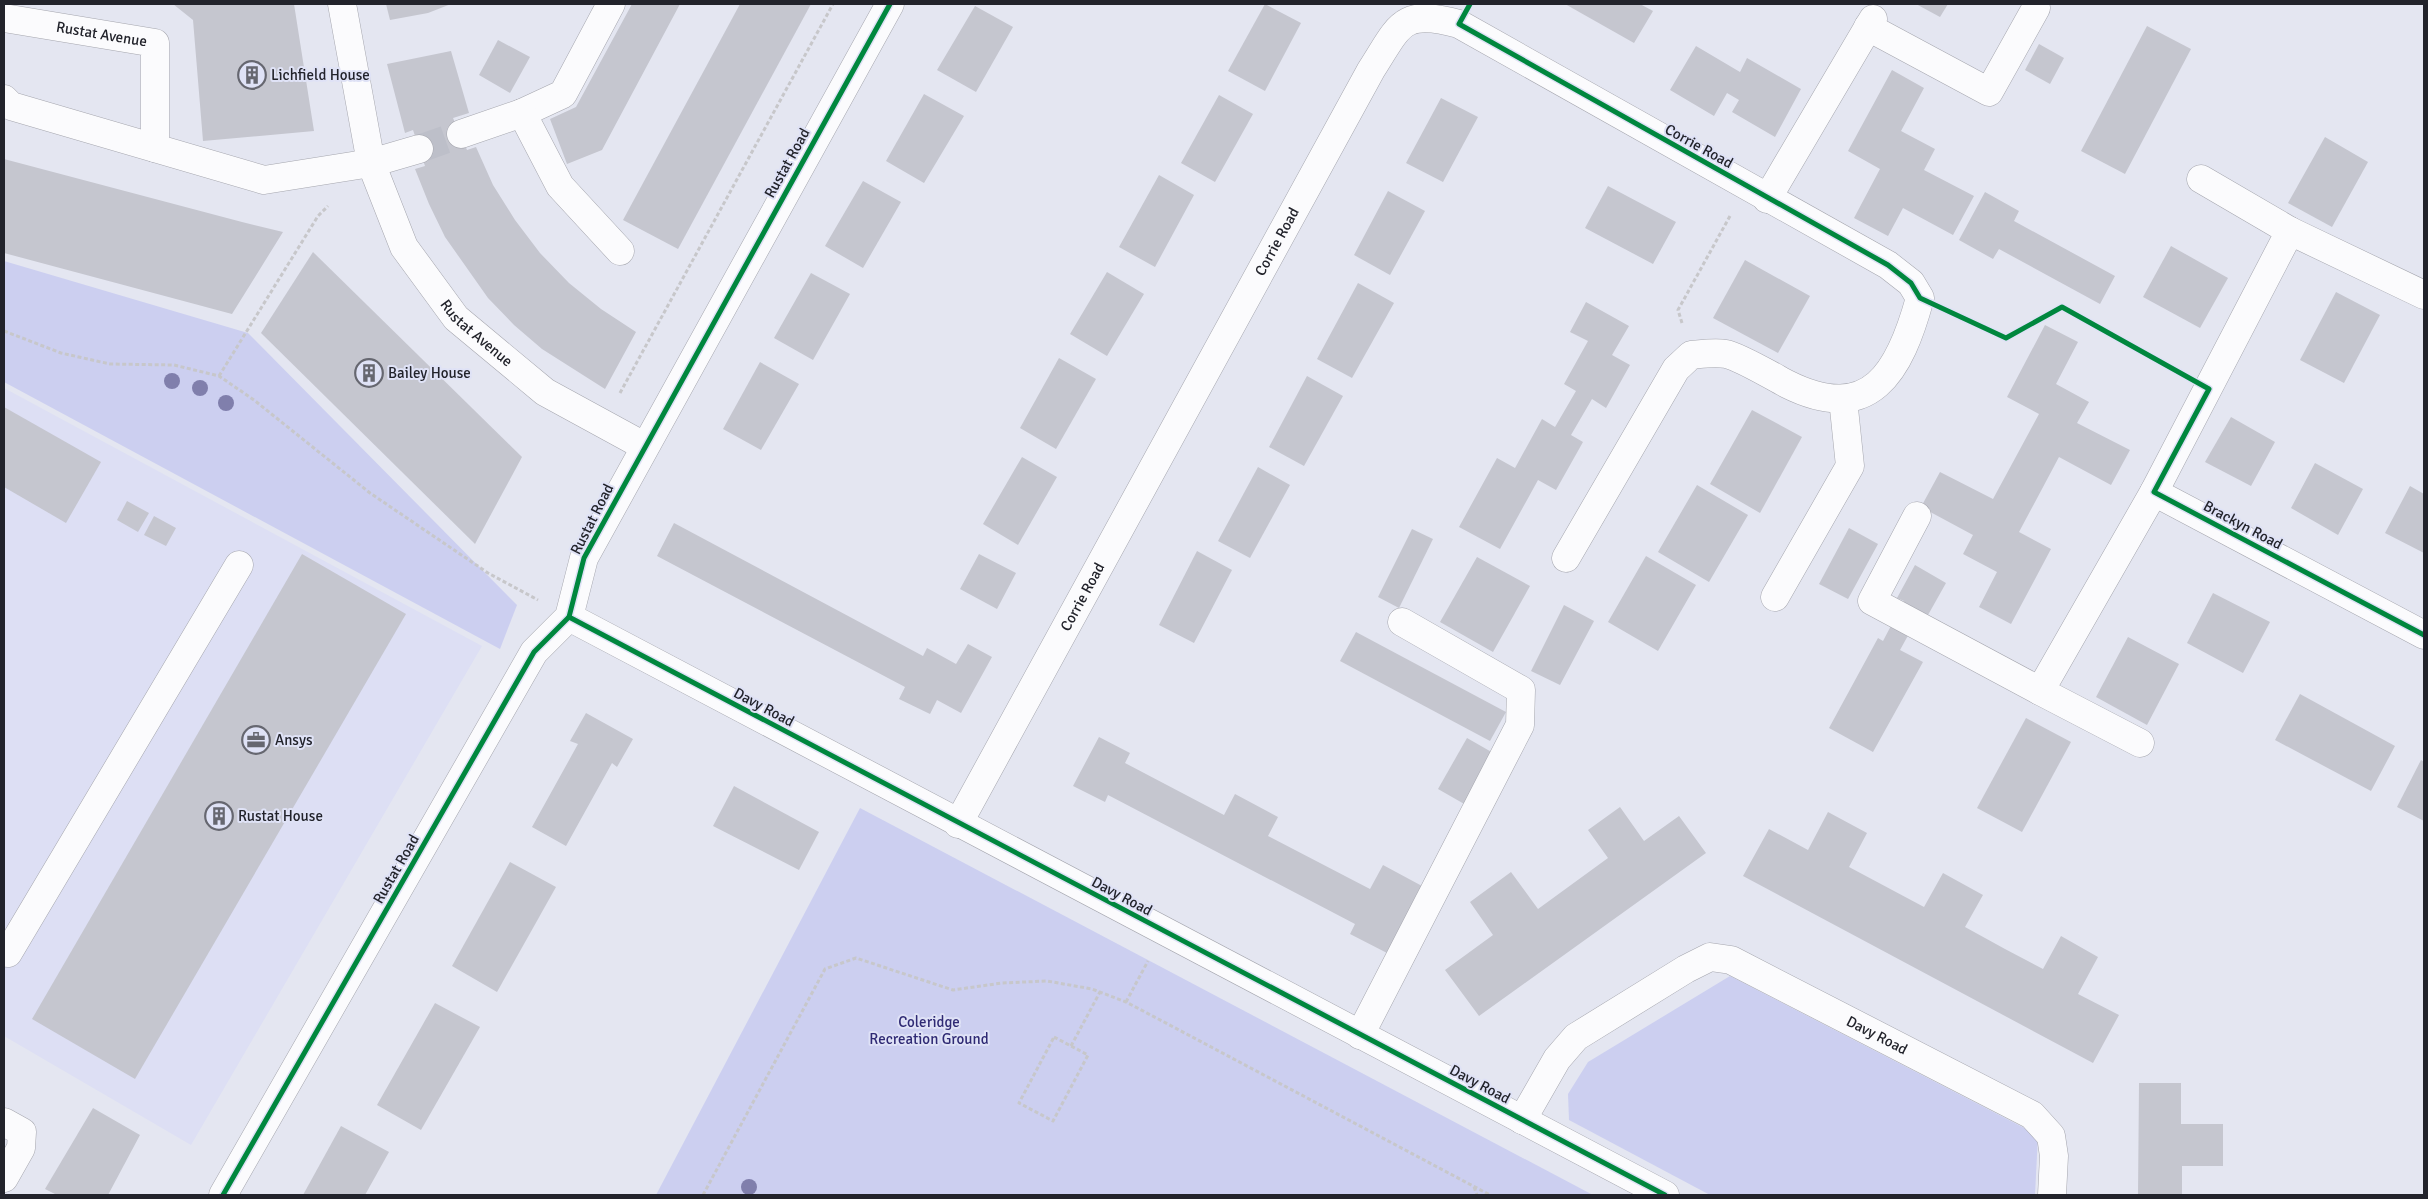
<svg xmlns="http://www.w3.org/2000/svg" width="2428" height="1199" font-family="Signika,sans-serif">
  <rect width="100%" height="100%" fill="#e4e6f1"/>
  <polygon fill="#dddff4" points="4,388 482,646 191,1145 4,1036"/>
  <g fill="#cccff0">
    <polygon points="4,261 248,333 517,605 500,649 4,382"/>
    <polygon points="860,808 1593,1195 656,1195"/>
    <polygon points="1730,976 2038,1135 2035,1195 1710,1195 1569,1120 1568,1094 1588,1062"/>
  </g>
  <g fill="#c5c6cf">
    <polygon points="173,4 294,4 314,131 203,141 193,20"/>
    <polygon points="386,4 451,4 428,13 390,20"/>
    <polygon points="632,4 680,4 602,150 567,164 550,119 576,107"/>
    <polygon points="740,4 811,4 678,249 623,220"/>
    <polygon points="1265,4 1301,23 1265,91 1228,71"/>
    <polygon points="1565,4 1640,4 1653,11 1634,43"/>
    <polygon points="1916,4 1948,4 1940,17"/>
    <polygon points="975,6 1013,27 976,92 937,70"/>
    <polygon points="2147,26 2191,49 2125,174 2081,151"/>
    <polygon points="498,40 530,57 510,93 479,75"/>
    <polygon points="2039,44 2064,58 2050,84 2025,70"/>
    <polygon points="1696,46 1740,72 1747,58 1801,89 1775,137 1732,112 1739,100 1727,93 1714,116 1670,90"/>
    <polygon points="451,51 469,113 453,118 467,150 476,147 493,185 515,220 540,253 569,283 601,309 636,332 605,389 542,349 514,325 488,298 445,237 429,204 415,169 425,166 413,130 405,133 387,64"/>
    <polygon points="1892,70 1924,88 1901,131 1935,149 1924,170 1974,196 1953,235 1903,208 1888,236 1854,218 1880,169 1848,151"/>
    <polygon points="924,94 964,116 924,183 886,161"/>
    <polygon points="1219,95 1253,114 1215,182 1181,163"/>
    <polygon points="1441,98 1478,117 1443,182 1406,163"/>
    <polygon points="2325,137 2368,162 2332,227 2288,203"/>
    <polygon points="4,159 242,222 283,232 232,314 4,253"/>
    <polygon points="1159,175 1194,195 1155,267 1119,247"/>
    <polygon points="863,181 901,202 863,268 825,246"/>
    <polygon points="1608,186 1676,222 1653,264 1585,228"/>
    <polygon points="1388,191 1425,211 1390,275 1354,255"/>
    <polygon points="1985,192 2019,211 2014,221 2115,276 2100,304 1999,249 1993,259 1959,240"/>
    <polygon points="2171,246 2228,278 2200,328 2143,297"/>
    <polygon points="313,252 522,457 475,544 261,333"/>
    <polygon points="1745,260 1810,296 1778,353 1713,318"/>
    <polygon points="1107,272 1144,294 1107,356 1070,334"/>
    <polygon points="811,273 850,294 813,360 774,338"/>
    <polygon points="1358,283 1394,303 1352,378 1317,359"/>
    <polygon points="2336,292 2380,315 2344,383 2300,360"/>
    <polygon points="1586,302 1629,326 1612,355 1630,365 1606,408 1592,399 1571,435 1583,442 1556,490 1538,480 1500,549 1459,527 1497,458 1515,468 1542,419 1555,427 1576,391 1564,384 1588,341 1570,332"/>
    <polygon points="2045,325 2078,342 2056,384 2089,402 2077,423 2130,450 2111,485 2059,457 2019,532 2051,549 2011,624 1979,607 1997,572 1963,554 1973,535 1921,507 1940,472 1993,499 2039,414 2007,397"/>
    <polygon points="1059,358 1096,379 1056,449 1020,428"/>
    <polygon points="760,362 799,384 761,450 723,429"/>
    <polygon points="1307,376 1343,396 1304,466 1269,447"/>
    <polygon points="4,407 101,462 66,523 4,487"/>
    <polygon points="1752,410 1802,437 1760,513 1710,484"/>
    <polygon points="2231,417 2275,442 2251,486 2205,462"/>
    <polygon points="1022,457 1057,477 1018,545 983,524"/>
    <polygon points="2315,463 2363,489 2338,535 2291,508"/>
    <polygon points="1258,467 1290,485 1250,558 1218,541"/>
    <polygon points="1697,485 1748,515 1709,582 1658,552"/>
    <polygon points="2410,486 2424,494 2424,553 2385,533"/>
    <polygon points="127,501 149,513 138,532 117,520"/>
    <polygon points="154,516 176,528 166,546 144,535"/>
    <polygon points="674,523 923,656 927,648 956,664 968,644 992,657 961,713 937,700 930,714 899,699 905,687 657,556"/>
    <polygon points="1849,528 1878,544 1848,599 1819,584"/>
    <polygon points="1412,529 1433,539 1399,608 1378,597"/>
    <polygon points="1197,551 1232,570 1194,643 1159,625"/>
    <polygon points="302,554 406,614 135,1079 32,1019"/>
    <polygon points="979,554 1016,573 997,609 960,589"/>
    <polygon points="1646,556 1696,585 1658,651 1608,622"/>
    <polygon points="1477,557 1530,586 1493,652 1440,622"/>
    <polygon points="1915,565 1946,583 1928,615 1921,612 1900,650 1923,662 1873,752 1829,728 1878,638 1883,641 1904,601 1897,598"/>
    <polygon points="2213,593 2270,622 2243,673 2187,643"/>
    <polygon points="1564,605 1594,621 1560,685 1531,671"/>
    <polygon points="1356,632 1506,712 1490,741 1340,661"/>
    <polygon points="2128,637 2179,664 2147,725 2096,697"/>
    <polygon points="2300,694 2395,746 2371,791 2275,740"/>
    <polygon points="586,713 633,739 617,767 612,763 566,846 532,827 578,744 570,741"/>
    <polygon points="2026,718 2071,742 2022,832 1977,808"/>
    <polygon points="1099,737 1130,753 1125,763 1224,815 1235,794 1278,817 1268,836 1370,889 1383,865 1422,886 1387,953 1350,934 1355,924 1108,795 1105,802 1073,786"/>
    <polygon points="1467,738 1502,758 1473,809 1438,789"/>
    <polygon points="2421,760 2424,762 2424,821 2397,807"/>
    <polygon points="734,786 819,832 799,870 713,826"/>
    <polygon points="1620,807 1644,841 1679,816 1706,853 1479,1016 1445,970 1493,935 1470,902 1511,872 1538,909 1608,858 1588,830"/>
    <polygon points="1828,812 1867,833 1849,867 1924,907 1943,873 1983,895 1965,927 2005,949 2043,969 2061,936 2098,957 2078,994 2119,1015 2093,1063 1743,876 1769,829 1808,850"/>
    <polygon points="510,862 556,887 497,992 452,966"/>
    <polygon points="435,1003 480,1027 421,1130 377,1105"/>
    <polygon points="2139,1083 2181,1083 2181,1124 2223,1124 2223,1166 2182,1166 2182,1195 2138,1195"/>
    <polygon points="93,1108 140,1135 108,1195 57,1195 45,1189"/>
    <polygon points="341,1126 389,1152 365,1195 303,1195"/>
  </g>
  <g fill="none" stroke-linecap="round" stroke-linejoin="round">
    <polyline stroke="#bdbfc9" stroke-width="28" stroke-dasharray="28 14" stroke-linecap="butt" points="419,149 461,134"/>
    <defs>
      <g id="minor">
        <path id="s1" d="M342 4 371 163 404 247 456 318 545 392 644 446"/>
        <polyline points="611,4 563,94 522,113 560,186 620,251"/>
        <path id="s2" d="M4 18 155 43V148"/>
        <polyline points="1868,27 1989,92 2036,8"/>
        <polyline points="4,99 11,106 264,180 371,163 419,149"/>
        <polyline points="461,134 522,113"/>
        <polyline points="1767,199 1873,19"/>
        <polyline points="2290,231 2424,295"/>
        <polyline points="2154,492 2424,635"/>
        <polyline points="1917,516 1872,601 2040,691"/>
        <polyline points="1775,597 1850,466 1843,399"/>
        <polyline points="569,617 1665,1195"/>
        <polyline points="2140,743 2040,691 2154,492 2290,231 2201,179"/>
        <path id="s3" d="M958 824 1371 70C1400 25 1401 8 1459 24L1888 265 1911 283 1920 298C1900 371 1871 426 1787 384 1774 377 1738 356 1726 354 1715 352 1702 354 1691 355L1676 369 1566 558"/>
        <polyline points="4,951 8,953 239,565"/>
        <polyline points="1360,1035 1520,725 1521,690 1402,622"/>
        <path id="s4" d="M1522 1120 1557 1059 1576 1037 1686 969 1710 957 1731 960 2032 1115 2051 1136 2054 1156 2052 1195"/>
        <polyline points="4,1122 22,1132 21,1148 4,1178"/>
        <polyline points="223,1195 534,652 569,617 584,558 890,4"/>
      </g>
    </defs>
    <use href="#minor" stroke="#a5a6ae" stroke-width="29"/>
    <g stroke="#c7c7ca" stroke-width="3" stroke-dasharray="4 2.5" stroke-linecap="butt">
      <polyline points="1952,313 2006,338 2062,307 2179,372"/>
      <polyline points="1682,323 1678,310 1730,216"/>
      <polyline points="4,331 61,353 110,364 174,365 219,376 254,400 370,493 488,573 538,600"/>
      <polyline points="219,376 318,216 328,206"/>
      <polyline points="620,393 833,4"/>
      <polyline points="1126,1002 1148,961"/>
      <polygon points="1054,1037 1088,1055 1053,1121 1019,1103"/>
      <polyline points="1071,1046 1100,992"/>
      <polyline points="1474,1187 1477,1195"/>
      <polyline points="703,1195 825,969 856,958 953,990 1002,983 1047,981 1092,989 1126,1002 1164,1022 1490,1195"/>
    </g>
    <use href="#minor" stroke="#fbfbfd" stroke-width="28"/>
    <defs>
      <g id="cycleway">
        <polyline points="1470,4 1459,24 1888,265 1911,283 1920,298 2006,338 2062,307 2209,389 2154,492 2424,635"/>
        <polyline points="569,617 1665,1195"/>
        <polyline points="223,1195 534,652 569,617 584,558 890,4"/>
      </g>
    </defs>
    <use href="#cycleway" stroke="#dfe2f6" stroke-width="8"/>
    <use href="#cycleway" stroke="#00873e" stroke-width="5"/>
  </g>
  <g fill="#807fac">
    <circle cx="172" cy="381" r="8"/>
    <circle cx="200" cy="388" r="8"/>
    <circle cx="226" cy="403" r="8"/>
    <circle cx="749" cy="1187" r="8"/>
  </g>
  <defs>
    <symbol id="building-ring" viewBox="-11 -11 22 22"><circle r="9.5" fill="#dfe2f6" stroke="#666770" stroke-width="1.5"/><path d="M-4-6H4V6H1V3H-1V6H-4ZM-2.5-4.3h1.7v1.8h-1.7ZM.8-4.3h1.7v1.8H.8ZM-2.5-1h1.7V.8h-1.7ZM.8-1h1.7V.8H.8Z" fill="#666770"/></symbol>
    <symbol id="office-ring" viewBox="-11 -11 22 22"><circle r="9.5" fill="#dfe2f6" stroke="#666770" stroke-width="1.5"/><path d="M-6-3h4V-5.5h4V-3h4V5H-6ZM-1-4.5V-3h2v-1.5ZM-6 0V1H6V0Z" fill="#666770"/></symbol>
  </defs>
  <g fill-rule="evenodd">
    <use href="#building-ring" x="236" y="59" width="32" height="32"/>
    <use href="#building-ring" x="353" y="357" width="32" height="32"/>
    <use href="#office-ring" x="240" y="724" width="32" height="32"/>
    <use href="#building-ring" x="203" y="800" width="32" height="32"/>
  </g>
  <g text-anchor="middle" stroke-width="4" stroke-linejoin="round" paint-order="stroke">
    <g font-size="15" fill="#22232b" stroke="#dfe2f6">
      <text dy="5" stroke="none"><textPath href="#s2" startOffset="99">Rustat Avenue</textPath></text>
      <text transform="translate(1699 146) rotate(29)" y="5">Corrie Road</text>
      <text transform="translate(787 163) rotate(-61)" y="5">Rustat Road</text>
      <text dy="5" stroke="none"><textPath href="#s3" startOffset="664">Corrie Road</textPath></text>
      <text dy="5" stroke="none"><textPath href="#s1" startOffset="365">Rustat Avenue</textPath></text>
      <text transform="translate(592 519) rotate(-63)" y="5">Rustat Road</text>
      <text transform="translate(2243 525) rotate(28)" y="5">Brackyn Road</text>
      <text dy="5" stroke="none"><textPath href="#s3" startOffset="259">Corrie Road</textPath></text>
      <text transform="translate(764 707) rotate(28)" y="5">Davy Road</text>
      <text transform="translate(396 869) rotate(-60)" y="5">Rustat Road</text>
      <text transform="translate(1122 896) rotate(28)" y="5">Davy Road</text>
      <text dy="5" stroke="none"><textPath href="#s4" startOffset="441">Davy Road</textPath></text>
      <text transform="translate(1480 1084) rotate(28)" y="5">Davy Road</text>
    </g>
    <g font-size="15" fill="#22232b" stroke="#dfe2f6" text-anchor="start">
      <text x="271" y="80">Lichfield House</text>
      <text x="388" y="378">Bailey House</text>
      <text x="275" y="745">Ansys</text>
      <text x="238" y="821">Rustat House</text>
    </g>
    <g font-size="15" fill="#2f2a74" stroke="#dfe2f6">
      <text x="929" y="1027">Coleridge<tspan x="929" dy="17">Recreation Ground</tspan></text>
    </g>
  </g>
  <rect width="2428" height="1199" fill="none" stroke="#22232b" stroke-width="10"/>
</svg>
